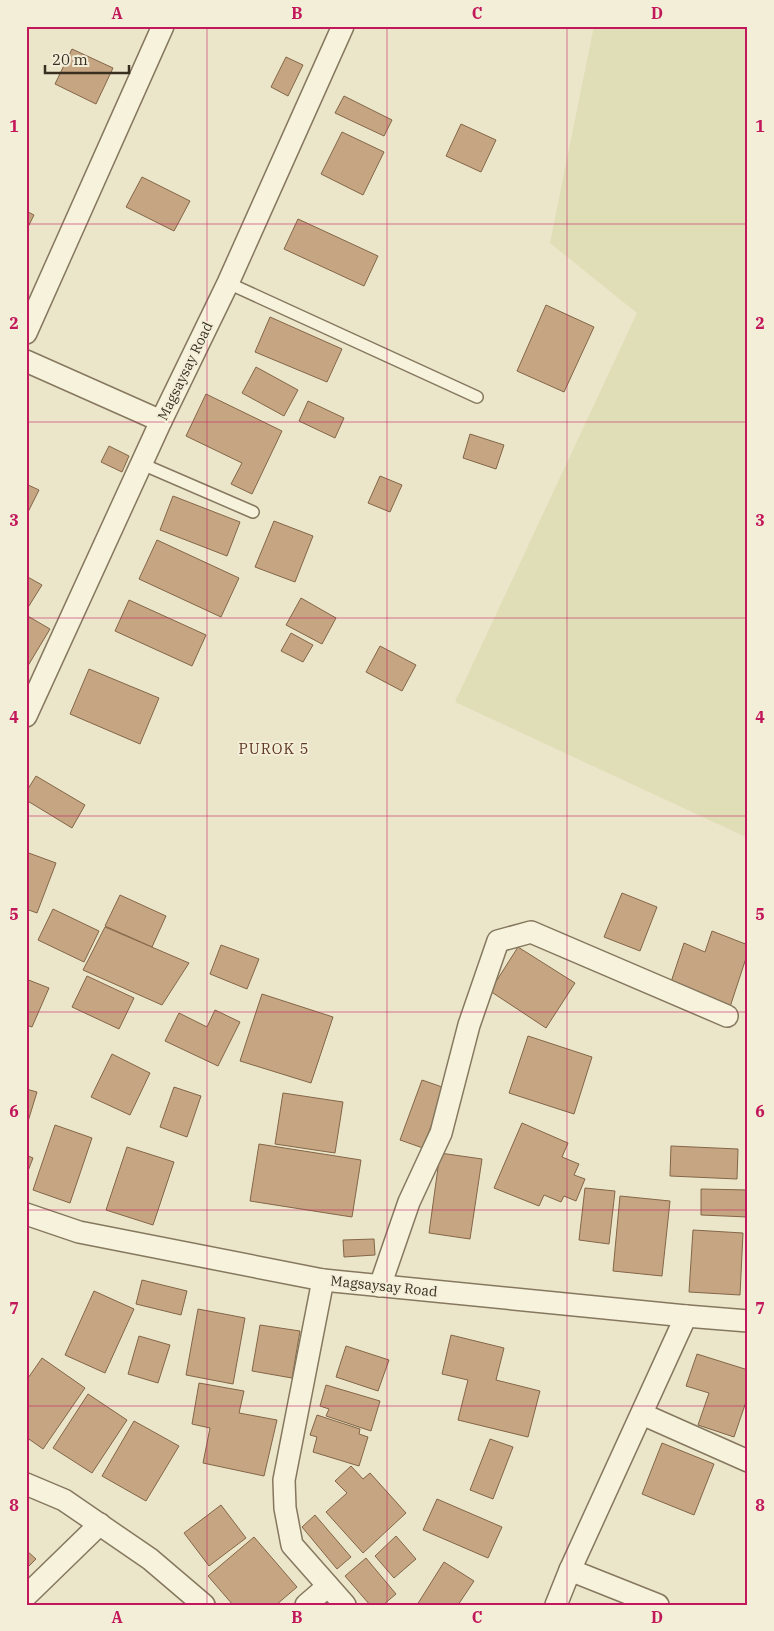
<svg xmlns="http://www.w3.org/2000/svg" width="774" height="1631" font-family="'IBM Plex Serif',serif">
  <rect width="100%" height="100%" fill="#ebe5c9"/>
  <polygon fill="#e0deb7" points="594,26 748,26 748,838 455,702 637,313 550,243"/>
  <g fill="#c6a682" stroke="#836647">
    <polygon points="72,49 113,68 96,104 55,84"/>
    <polygon points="286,57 303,65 288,96 271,87"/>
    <polygon points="344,96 392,120 384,136 335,113"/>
    <polygon points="461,124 496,140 481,172 446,156"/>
    <polygon points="342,132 384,152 363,195 321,174"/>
    <polygon points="142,177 190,201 174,231 126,207"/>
    <polygon points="26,211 34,215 26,231"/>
    <polygon points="298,219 378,256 364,286 284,249"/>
    <polygon points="546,305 594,327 564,392 517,371"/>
    <polygon points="270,317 342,349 327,382 255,352"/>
    <polygon points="256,367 298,390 284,416 242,393"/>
    <polygon points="206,394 282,431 252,494 231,484 242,463 186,436"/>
    <polygon points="308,401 344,418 335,438 299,421"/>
    <polygon points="470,434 504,445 496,469 463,458"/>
    <polygon points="109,446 129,456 122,472 101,462"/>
    <polygon points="380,476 402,485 390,512 368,503"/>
    <polygon points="26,484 39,490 26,516"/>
    <polygon points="173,496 240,522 227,556 160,530"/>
    <polygon points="274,521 313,536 295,582 255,567"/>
    <polygon points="157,540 239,578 221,617 139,579"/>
    <polygon points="26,576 42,585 27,609 26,608"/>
    <polygon points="301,598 336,618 322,644 286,625"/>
    <polygon points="129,600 206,635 192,666 115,631"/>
    <polygon points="26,615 50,629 26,669"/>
    <polygon points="291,633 313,645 303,662 281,651"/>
    <polygon points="380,646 416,665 402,691 366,672"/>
    <polygon points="89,669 159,698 140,744 70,714"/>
    <polygon points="36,776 85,805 72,828 26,800 26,792"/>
    <polygon points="26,852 56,863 37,913 26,909"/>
    <polygon points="622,893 657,907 640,951 604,937"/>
    <polygon points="120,895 166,916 152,947 105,926"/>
    <polygon points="53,909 99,931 84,962 38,940"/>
    <polygon points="105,927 189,963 162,1005 83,970"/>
    <polygon points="712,931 748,945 748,952 730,1007 671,982 684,943 705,952"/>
    <polygon points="221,945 259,959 247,989 210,974"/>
    <polygon points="518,947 575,983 546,1028 490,991"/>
    <polygon points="87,976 134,998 119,1029 72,1007"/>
    <polygon points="26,979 49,988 32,1027 26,1025"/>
    <polygon points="262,994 333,1017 311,1083 240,1061"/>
    <polygon points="215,1010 240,1022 218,1066 165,1041 179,1013 207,1027"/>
    <polygon points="528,1036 592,1057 574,1114 509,1093"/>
    <polygon points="112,1054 150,1073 130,1115 91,1097"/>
    <polygon points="422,1080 445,1088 423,1148 400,1140"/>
    <polygon points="174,1087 201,1096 187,1137 160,1127"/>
    <polygon points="26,1089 37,1092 26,1128"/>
    <polygon points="283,1093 343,1102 335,1153 275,1144"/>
    <polygon points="522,1123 568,1143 562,1157 579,1164 574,1175 585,1179 576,1201 564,1196 561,1202 544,1195 539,1206 494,1188"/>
    <polygon points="55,1125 92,1138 70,1203 33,1190"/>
    <polygon points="259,1144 361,1160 352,1217 250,1201"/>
    <polygon points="671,1146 738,1149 737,1179 670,1176"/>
    <polygon points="127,1147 174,1162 153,1225 106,1210"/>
    <polygon points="440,1153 482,1159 470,1239 429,1233"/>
    <polygon points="26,1155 33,1158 26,1176"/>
    <polygon points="585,1188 615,1191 609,1244 579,1240"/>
    <polygon points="701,1189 748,1190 748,1217 701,1215"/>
    <polygon points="620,1196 670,1201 662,1276 613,1271"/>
    <polygon points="693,1230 743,1233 740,1295 689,1292"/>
    <polygon points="374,1239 375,1255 344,1257 343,1240"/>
    <polygon points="142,1280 187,1291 181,1315 136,1304"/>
    <polygon points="94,1291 134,1309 105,1373 65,1355"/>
    <polygon points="198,1309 245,1318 233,1384 186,1375"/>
    <polygon points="260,1325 300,1331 292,1378 252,1371"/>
    <polygon points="451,1335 504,1348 496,1380 540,1391 528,1437 458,1420 468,1380 442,1374"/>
    <polygon points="139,1336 170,1345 158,1383 128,1374"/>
    <polygon points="346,1346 389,1360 378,1391 336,1377"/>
    <polygon points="697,1354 748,1370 748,1396 734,1437 698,1425 709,1393 686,1386"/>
    <polygon points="42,1358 85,1388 43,1449 26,1437 26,1381"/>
    <polygon points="199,1383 244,1391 239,1413 277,1420 264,1476 203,1463 210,1428 192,1424"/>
    <polygon points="326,1385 380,1401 371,1431 326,1416 329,1409 320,1406"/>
    <polygon points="88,1394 127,1420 92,1473 53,1448"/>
    <polygon points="317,1415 360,1429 359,1434 368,1437 359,1466 313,1452 317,1437 310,1435"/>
    <polygon points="134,1421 179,1446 146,1501 102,1476"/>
    <polygon points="490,1439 513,1447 493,1499 470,1490"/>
    <polygon points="662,1443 714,1464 694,1515 642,1494"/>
    <polygon points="351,1466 363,1479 370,1473 406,1513 363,1553 326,1512 347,1493 335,1481"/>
    <polygon points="437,1499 502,1527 488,1558 423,1530"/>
    <polygon points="221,1505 246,1538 209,1566 184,1533"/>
    <polygon points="315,1515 351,1557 337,1569 302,1527"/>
    <polygon points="396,1536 416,1559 394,1578 375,1556"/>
    <polygon points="254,1537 297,1587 276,1605 233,1605 208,1576"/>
    <polygon points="26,1550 36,1559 26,1569"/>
    <polygon points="366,1558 396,1594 383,1605 370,1605 345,1576"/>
    <polygon points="444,1562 474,1581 458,1605 417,1605"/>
  </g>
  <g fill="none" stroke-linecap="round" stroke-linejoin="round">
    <defs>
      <g id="service">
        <polyline points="228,283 477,397"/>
        <polyline points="142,464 253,512"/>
      </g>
      <g id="minor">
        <polyline points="26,333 163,26"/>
        <polyline points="26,361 161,421"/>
        <polyline points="26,716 161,421 228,283 343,26"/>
        <polyline points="26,1214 79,1232 323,1280 686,1316 748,1321"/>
        <polyline points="323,1280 284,1480 285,1508 292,1545 345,1605"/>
        <polyline points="380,1286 409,1202 441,1133 469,1025 498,941 531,932 727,1016"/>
        <polyline points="642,1414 748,1461"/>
        <polyline points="26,1484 64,1500 150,1559 204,1605"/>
        <polyline points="570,1570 658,1605"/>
        <polyline points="26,1596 100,1524"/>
        <polyline points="306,1605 328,1586"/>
        <polyline points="556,1605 570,1570 686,1316"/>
      </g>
    </defs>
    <use href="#service" stroke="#86785f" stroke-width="14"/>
    <use href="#minor" stroke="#86785f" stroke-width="24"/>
    <use href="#service" stroke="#f6f2dc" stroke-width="11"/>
    <use href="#minor" stroke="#f6f2dc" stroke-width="21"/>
  </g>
  <path fill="none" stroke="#c2185b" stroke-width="1" stroke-opacity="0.55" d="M207 26V1605M387 26V1605M567 26V1605M26 224H748M26 422H748M26 618H748M26 816H748M26 1012H748M26 1210H748M26 1406H748"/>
  <g text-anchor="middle" stroke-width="4" stroke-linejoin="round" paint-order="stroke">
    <g font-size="14" fill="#382f21" stroke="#f3eed8">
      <text transform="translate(185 371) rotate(-64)" y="5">Magsaysay Road</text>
      <text transform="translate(384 1286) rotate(6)" y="5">Magsaysay Road</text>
    </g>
    <g font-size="15" letter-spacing="1" fill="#613824" stroke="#f3eed8">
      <text x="274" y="754">PUROK 5</text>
    </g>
  </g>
  <rect width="774" height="1631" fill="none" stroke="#f3eed8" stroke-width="55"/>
  <path d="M45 65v8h84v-8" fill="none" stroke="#382f21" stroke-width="2.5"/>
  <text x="52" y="65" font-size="15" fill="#382f21" stroke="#f3eed8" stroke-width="4" paint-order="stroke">20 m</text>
  <rect x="28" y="28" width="718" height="1576" fill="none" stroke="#c2185b" stroke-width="2"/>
  <g font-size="16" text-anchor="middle" font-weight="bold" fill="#c2185b">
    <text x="117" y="19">A</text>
    <text x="297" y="19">B</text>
    <text x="477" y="19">C</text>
    <text x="657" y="19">D</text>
    <text x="14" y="132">1</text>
    <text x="760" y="132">1</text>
    <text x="14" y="329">2</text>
    <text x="760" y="329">2</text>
    <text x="14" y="526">3</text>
    <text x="760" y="526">3</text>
    <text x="14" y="723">4</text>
    <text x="760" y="723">4</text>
    <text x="14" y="920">5</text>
    <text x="760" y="920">5</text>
    <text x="14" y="1117">6</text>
    <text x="760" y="1117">6</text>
    <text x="14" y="1314">7</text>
    <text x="760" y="1314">7</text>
    <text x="14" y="1511">8</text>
    <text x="760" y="1511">8</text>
    <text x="117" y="1623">A</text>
    <text x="297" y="1623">B</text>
    <text x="477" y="1623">C</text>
    <text x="657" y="1623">D</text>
  </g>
</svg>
